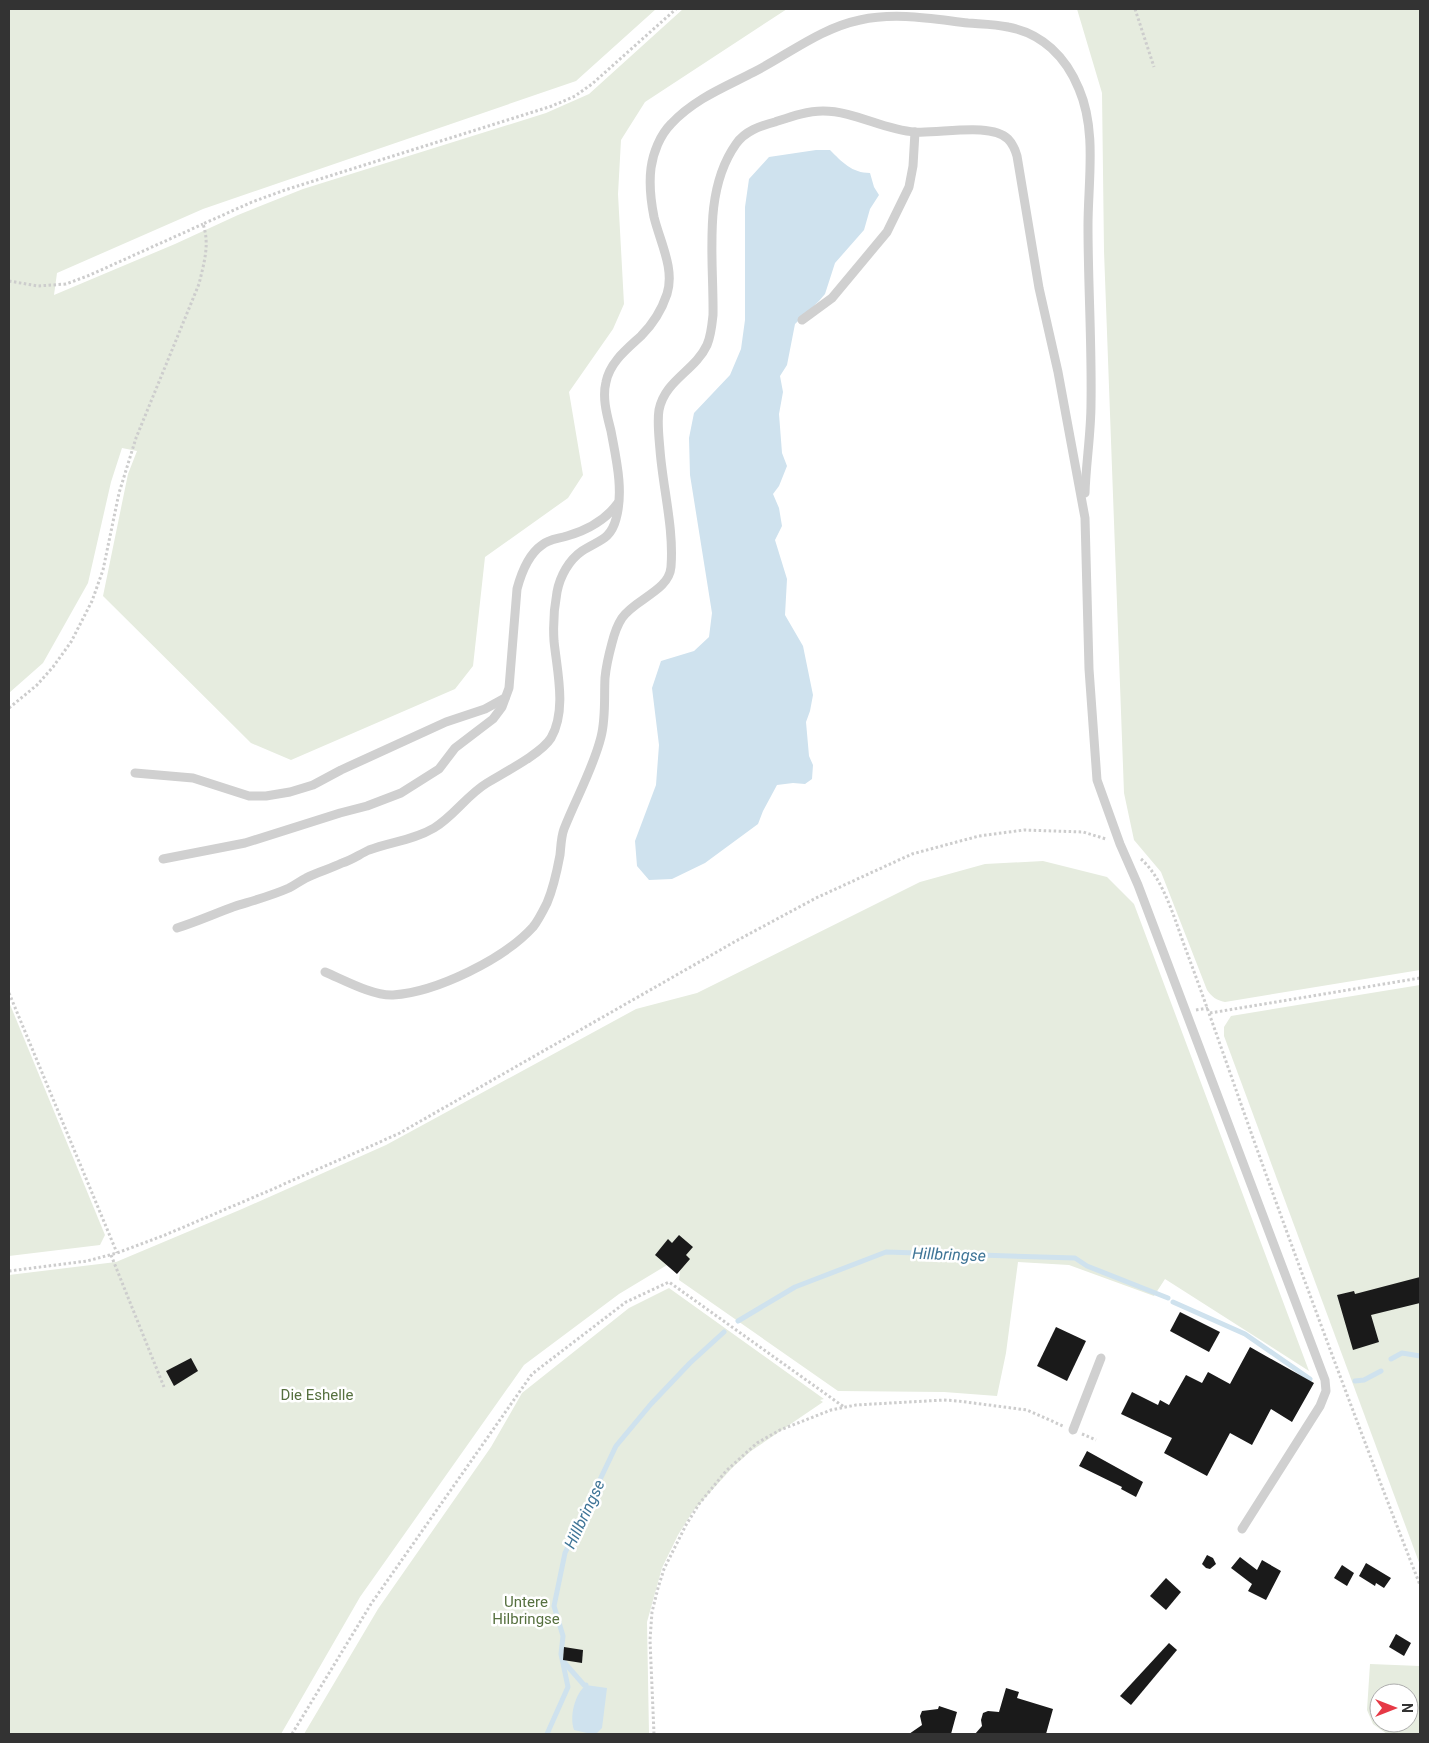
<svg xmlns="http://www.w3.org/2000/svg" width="1429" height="1743" font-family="Roboto,sans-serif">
  <rect width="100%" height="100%" fill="#fff"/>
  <g fill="#e6ecdf" fill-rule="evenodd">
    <polygon points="9,9 656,9 576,81 203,209 57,273 54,295 175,244 238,215 303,189 546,113 589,94 683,9 787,9 645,102 621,140 618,194 624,304 613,329 569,392 583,475 568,498 485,557 473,666 455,689 291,760 251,743 103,596 128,474 137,451 122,448 111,482 88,583 43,663 9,693"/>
    <path d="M1077 9H1420V970L1225 1002C1216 1000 1212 997 1207 990L1161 872 1134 840 1124 793 1104 251 1102 93Z"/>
    <polygon points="1043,861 1107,877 1134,904 1309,1371 1165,1279 1154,1296 1069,1265 1018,1262 1006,1353 997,1396 944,1392 838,1391 679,1280 682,1256 619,1294 524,1365 360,1597 281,1734 9,1734 9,1275 116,1262 242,1209 386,1145 636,1009 697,993 920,882 985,864"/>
    <polygon points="1420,985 1420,1565 1224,1036 1224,1027 1231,1016"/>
    <polygon points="9,1002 105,1235 100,1245 9,1256"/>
    <polygon points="669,1288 824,1399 820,1400 823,1402 751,1451 733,1467 693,1511 678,1535 662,1568 647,1622 649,1734 304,1734 378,1609 491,1447 522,1393 629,1308"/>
    <path d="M1370 1664 1420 1666V1734H1387L1373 1724 1367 1710ZM1379 1693H1409V1723H1379Z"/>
  </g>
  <g fill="#cfe2ee">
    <path d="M816 150H830C842 162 852 173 870 173L874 187 879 195 870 209 864 230 835 263 825 294 819 301 795 324 787 365 780 376 783 392 779 414 782 453 787 466 779 486 773 494 779 508 782 526 775 540 787 579 785 615 803 646 813 695 810 711 806 722 809 756 813 765 812 779 805 784 793 783 777 785 763 811 758 824 705 863 672 879 649 880 637 866 635 841 656 785 659 745 652 688 661 661 694 651 709 637 712 613 690 475 689 438 694 413 730 375 741 349 745 320V207L749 179 769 157Z"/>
    <path d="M586 1685 607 1688 602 1728 597 1733H587L574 1730C569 1716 575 1694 586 1685Z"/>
  </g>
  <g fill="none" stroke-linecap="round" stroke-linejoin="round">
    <g stroke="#cfe2ee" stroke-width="5">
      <polyline points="1173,1302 1245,1334 1310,1379"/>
      <polyline points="738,1321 795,1287 886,1252 1075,1258 1087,1266 1168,1298"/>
      <polyline points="1391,1359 1402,1353 1420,1356"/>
      <polyline points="1355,1381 1364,1380 1381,1371"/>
      <polyline points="563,1661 584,1685 586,1685"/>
      <polyline points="547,1734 568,1687 561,1654 563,1636 554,1606 565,1553 616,1446 651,1404 690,1363 724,1332"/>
    </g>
  </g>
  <g fill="#1a1a1a">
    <polygon points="679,1235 693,1247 686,1255 690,1259 677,1274 655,1255 668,1239 672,1243"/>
    <polygon points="1420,1277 1420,1303 1371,1315 1379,1342 1353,1350 1337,1295 1354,1291 1355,1294"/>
    <polygon points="1180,1312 1220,1332 1209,1352 1170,1331"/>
    <polygon points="1056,1327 1086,1341 1067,1381 1037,1366"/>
    <polygon points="1250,1347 1314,1383 1292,1422 1271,1409 1252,1445 1230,1433 1207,1476 1164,1453 1172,1438 1121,1414 1132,1392 1158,1405 1160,1400 1169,1405 1186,1375 1202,1383 1208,1372 1230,1384"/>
    <polygon points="191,1358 198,1371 174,1386 166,1371"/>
    <polygon points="1087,1451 1143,1482 1136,1497 1121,1489 1122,1487 1079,1466"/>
    <polygon points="1207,1555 1213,1558 1216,1564 1210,1569 1206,1568 1202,1564"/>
    <polygon points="1240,1557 1257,1570 1262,1560 1281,1571 1266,1600 1248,1591 1252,1584 1231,1568"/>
    <polygon points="1366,1563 1391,1578 1384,1588 1376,1583 1375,1586 1359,1576"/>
    <polygon points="1342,1565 1354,1573 1347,1586 1334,1578"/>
    <polygon points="1166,1578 1181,1592 1166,1610 1150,1596"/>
    <polygon points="1396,1634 1411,1643 1404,1656 1389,1647"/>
    <polygon points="1169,1643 1177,1650 1131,1705 1120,1696"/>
    <polygon points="564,1647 583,1650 582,1663 563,1660"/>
    <polygon points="1006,1688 1019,1692 1017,1698 1053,1709 1046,1734 975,1734 982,1726 981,1720 983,1713 988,1711 999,1712"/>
    <polygon points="939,1706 957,1712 951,1734 909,1734 922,1725 920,1716 922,1711 938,1709"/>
  </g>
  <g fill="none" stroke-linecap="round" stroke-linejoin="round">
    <g stroke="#cdcdcd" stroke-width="3" stroke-dasharray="2.5 2.5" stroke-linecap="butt">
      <polyline points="1135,9 1154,67"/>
      <polyline points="9,281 38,286 66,284 90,275 203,224"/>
      <path d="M9 708 37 685 53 667 71 642 92 601 103 570 119 493 136 438 199 284C204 263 210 244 203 224L252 202 285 190 552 106 575 96 592 84 676 9"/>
      <path d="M1141 859C1164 879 1175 921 1186 950 1211 1017 1234 1085 1258 1152 1310 1297 1364 1442 1420 1585"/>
      <polyline points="9,993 117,1253"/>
      <polyline points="1196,1010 1208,1008"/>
      <polyline points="1210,1013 1420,978"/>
      <polyline points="111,1255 164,1387"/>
      <polyline points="9,1271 87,1261 117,1253 165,1235 266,1192 398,1134 736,941 816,898 912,854 979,836 1024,830 1083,832 1106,839"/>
      <polyline points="1082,1434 1096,1440"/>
      <polyline points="292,1734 371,1604 532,1374 626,1302 669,1282 844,1407"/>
      <polyline points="654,1734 650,1640 652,1612 658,1588 664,1569 686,1525 699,1504 726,1471 757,1443 780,1430 831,1410 856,1405 944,1400 958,1401 1027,1410 1063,1426"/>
    </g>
    <g stroke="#d0d0d0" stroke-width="9">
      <polyline points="802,320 832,298 887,232 909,187 913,166 915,132"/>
      <polyline points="135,773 193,778 249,796 266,796 290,792 313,785 341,770 446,722 485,709 505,698"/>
      <path d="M163 859 245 843 340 813 367 806 401 793 439 769 455 748 493 719 502 707 509 688 517 589C521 574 529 554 542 545 549 539 558 539 567 536 588 530 605 521 618 503"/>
      <path d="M177 928C196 922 214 914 233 907 252 901 271 896 289 888 295 885 300 881 306 878 317 872 330 869 342 863 352 860 360 854 369 850 390 842 414 840 434 828 454 816 467 795 487 783 503 773 541 754 551 738 567 710 557 671 554 641 553 625 554 608 557 592 560 576 569 560 582 551 598 540 610 541 616 519 624 491 616 458 611 431 607 415 602 398 606 382 610 362 627 349 641 336 652 325 662 309 667 294 675 269 660 242 654 217 651 202 649 184 651 168 653 153 660 135 671 124 694 99 725 87 754 72 789 54 821 28 860 20 896 12 933 19 968 23 981 24 995 24 1008 27 1042 33 1066 57 1079 89 1097 131 1088 181 1088 226 1088 285 1092 344 1091 404 1091 433 1086 463 1085 493"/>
      <path d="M325 972C344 980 373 996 393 995 437 992 504 959 533 927 538 921 543 911 547 903 553 889 557 871 560 855 561 846 561 837 564 829 576 798 593 769 601 737 606 718 604 697 605 678 606 667 609 654 612 643 614 635 618 624 622 618 635 599 669 591 671 567 674 528 663 489 660 450 659 437 657 422 659 410 665 380 695 371 707 345 711 336 712 325 713 315 714 259 702 192 736 144 745 131 760 126 775 122 790 117 806 111 823 111 855 111 883 130 915 132 939 134 991 122 1008 139 1013 144 1015 149 1017 156L1039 288 1058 372 1085 518 1089 669 1097 780 1120 844 1138 885 1325 1380 1326 1391 1320 1406 1242 1529"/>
      <polyline points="1073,1430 1101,1358"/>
    </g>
  </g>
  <g text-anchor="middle" stroke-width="5" stroke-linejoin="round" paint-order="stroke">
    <g font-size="15" fill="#56703f" stroke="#fff">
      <text x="317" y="1400">Die Eshelle</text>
      <text x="526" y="1607">Untere<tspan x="526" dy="17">Hilbringse</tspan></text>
    </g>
    <g font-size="16" font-style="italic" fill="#3f7597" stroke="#fff">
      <text transform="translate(949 1254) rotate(2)" y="6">Hillbringse</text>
      <text transform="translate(584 1514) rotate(-65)" y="6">Hillbringse</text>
    </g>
  </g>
  <rect width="1429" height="1743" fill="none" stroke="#333333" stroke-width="20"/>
  <g transform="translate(1394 1708) rotate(90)"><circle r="24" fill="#ffffff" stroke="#adadad"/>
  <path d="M0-4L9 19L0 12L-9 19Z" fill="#e63946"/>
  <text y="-8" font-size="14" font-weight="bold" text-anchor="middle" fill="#333333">N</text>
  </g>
</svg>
